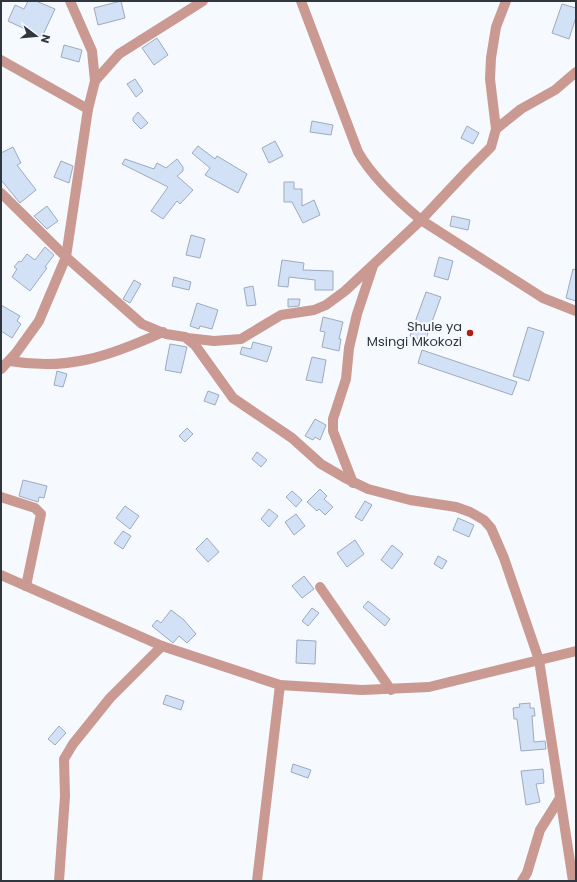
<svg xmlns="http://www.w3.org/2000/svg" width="577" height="882" font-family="Poppins,sans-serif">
  <rect width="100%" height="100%" fill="#f6f9fd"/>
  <g fill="#d3e1f7" stroke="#9dabbf">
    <polygon points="28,1 36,1 55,9 42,37 8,21 15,5 24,9"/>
    <polygon points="121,1 125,18 98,25 94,8"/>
    <polygon points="562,4 576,8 576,17 569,39 552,33"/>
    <polygon points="157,38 168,55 154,65 142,48"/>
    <polygon points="64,45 82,50 79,62 61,57"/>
    <polygon points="135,79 143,91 136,97 127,84"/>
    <polygon points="138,112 148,123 141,129 133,121 133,118"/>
    <polygon points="312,121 333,125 331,135 310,132"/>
    <polygon points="467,126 479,133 473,144 461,138"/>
    <polygon points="275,141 283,156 269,163 262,148"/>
    <polygon points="198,146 215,159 217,156 247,174 238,193 205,175 210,168 192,153"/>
    <polygon points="13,147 21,163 17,165 36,190 20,203 1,180 1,153"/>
    <polygon points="125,159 154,169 157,163 166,168 177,159 183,167 183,171 177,176 193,190 180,204 177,201 163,219 151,211 168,187 122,164"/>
    <polygon points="61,161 73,166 69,183 54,177"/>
    <polygon points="284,182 294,182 294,189 302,189 302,206 314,200 320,215 303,223 292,202 284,202"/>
    <polygon points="47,206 58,221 47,229 34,216"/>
    <polygon points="452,216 470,220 468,230 450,226"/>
    <polygon points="191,235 205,239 200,258 186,255"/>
    <polygon points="45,247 54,255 45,267 47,268 30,291 12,277 17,269 14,267 19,261 21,262 27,254 35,260"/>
    <polygon points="439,257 453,261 448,280 434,276"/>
    <polygon points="282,260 304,263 303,270 333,271 333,290 315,290 315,280 289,277 288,287 278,286"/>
    <polygon points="573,269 576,270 576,301 566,298"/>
    <polygon points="174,277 191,282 189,290 172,286"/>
    <polygon points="134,280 141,284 130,303 123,299"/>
    <polygon points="253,286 256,305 247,306 244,288"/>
    <polygon points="426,292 441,297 425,341 410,336"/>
    <polygon points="288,299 300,299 299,306 288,307"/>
    <polygon points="197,303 218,310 212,329 200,326 199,329 190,326"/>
    <polygon points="1,305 20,316 17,321 21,324 12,338 1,331"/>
    <polygon points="323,317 343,322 339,339 341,339 339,351 322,347 325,332 320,331"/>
    <polygon points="528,327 544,332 529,381 513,376"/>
    <polygon points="253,342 272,347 267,362 240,354 242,347 251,349"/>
    <polygon points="170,344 187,347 181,373 165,370"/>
    <polygon points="422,350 517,382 512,395 418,363"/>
    <polygon points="312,357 326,360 322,383 306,380"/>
    <polygon points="57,371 67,374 63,387 54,385"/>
    <polygon points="208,391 219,395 215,405 204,401"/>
    <polygon points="315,419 326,425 320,440 315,437 313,440 305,436"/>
    <polygon points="187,428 193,434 185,442 179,436"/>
    <polygon points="257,452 267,460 261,467 252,459"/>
    <polygon points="23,480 47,486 44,498 39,497 38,502 19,496"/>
    <polygon points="320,489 327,496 324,499 333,507 325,515 319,509 317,511 307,502"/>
    <polygon points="292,491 302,500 296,507 286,497"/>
    <polygon points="365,501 372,505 362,521 355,517"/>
    <polygon points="125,506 139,516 130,529 116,518"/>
    <polygon points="269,509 278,516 269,527 261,519"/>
    <polygon points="296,514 305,526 294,535 285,522"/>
    <polygon points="458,518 474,525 469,537 453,530"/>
    <polygon points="123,531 131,536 123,549 114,543"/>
    <polygon points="207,538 219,552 208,562 196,549"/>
    <polygon points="355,540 364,554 347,567 337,553"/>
    <polygon points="392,545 403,554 392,569 381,560"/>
    <polygon points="438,556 447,561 442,569 434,564"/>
    <polygon points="304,576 314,589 302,598 292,586"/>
    <polygon points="368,601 390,619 385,626 363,607"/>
    <polygon points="312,608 319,613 308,626 302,621"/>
    <polygon points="171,610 184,620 196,634 187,643 179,636 173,643 152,626 157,620 161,623"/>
    <polygon points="297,640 316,641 315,664 296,663"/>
    <polygon points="166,695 184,701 181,710 163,704"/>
    <polygon points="530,703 530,708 534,708 535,716 532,716 534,742 545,741 546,749 521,751 517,719 514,719 513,708 520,707 519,704"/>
    <polygon points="59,726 66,733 55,745 48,739"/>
    <polygon points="293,764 311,770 308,778 291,772"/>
    <polygon points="543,769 544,783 536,784 540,802 526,805 521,771"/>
  </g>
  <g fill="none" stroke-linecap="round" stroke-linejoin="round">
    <g stroke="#ca9991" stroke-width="10">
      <path d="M301 1 358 152C373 178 398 201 421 220L543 298 576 311"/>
      <polyline points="1,60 88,109"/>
      <polyline points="95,81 119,54 203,1"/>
      <polyline points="496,129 521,109 555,90 576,72"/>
      <polyline points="1,193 66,257 142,324 166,334 185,337 195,345 233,398 292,438 321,464 345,478 368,489 410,500 456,507 470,512 484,520 491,528 504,558 539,660 573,881"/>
      <polyline points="187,338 214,341 241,339 281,315 314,310 326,305 345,291 421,220 468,170 491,147 496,129 490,79 491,58 496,27 506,1"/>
      <path d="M10 361C68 371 110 356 163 332"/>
      <polyline points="1,369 16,353 39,321 66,257 88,109 95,81 92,51 70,1"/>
      <polyline points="353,483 333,431 333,419 346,379 349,348 357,314 373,266"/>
      <polyline points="1,497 35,508 41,514 26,586"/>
      <polyline points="1,575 162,646 280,685 362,690 429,687 576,651"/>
      <polyline points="320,587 391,690"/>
      <polyline points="59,881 65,796 64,759 73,744 110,698 162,646"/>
      <polyline points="257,881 280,685"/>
      <polyline points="522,881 527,873 540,830 560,798"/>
    </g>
  </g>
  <circle fill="#af1f16" stroke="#f6f9fd" stroke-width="1.5" cx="470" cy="333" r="4"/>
  <g text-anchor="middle" stroke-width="4" stroke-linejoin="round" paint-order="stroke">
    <g font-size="13" fill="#30363e" stroke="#f6f9fd" text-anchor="end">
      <text x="462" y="331">Shule ya<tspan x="462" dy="15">Msingi Mkokozi</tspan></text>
    </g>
  </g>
  <rect width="577" height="882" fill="none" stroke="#30363e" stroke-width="4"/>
  <g transform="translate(36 36) rotate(106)" stroke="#f6f9fd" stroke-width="3" paint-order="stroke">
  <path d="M0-3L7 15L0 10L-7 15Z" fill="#30363e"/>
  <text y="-6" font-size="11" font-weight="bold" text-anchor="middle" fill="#30363e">N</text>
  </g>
</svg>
